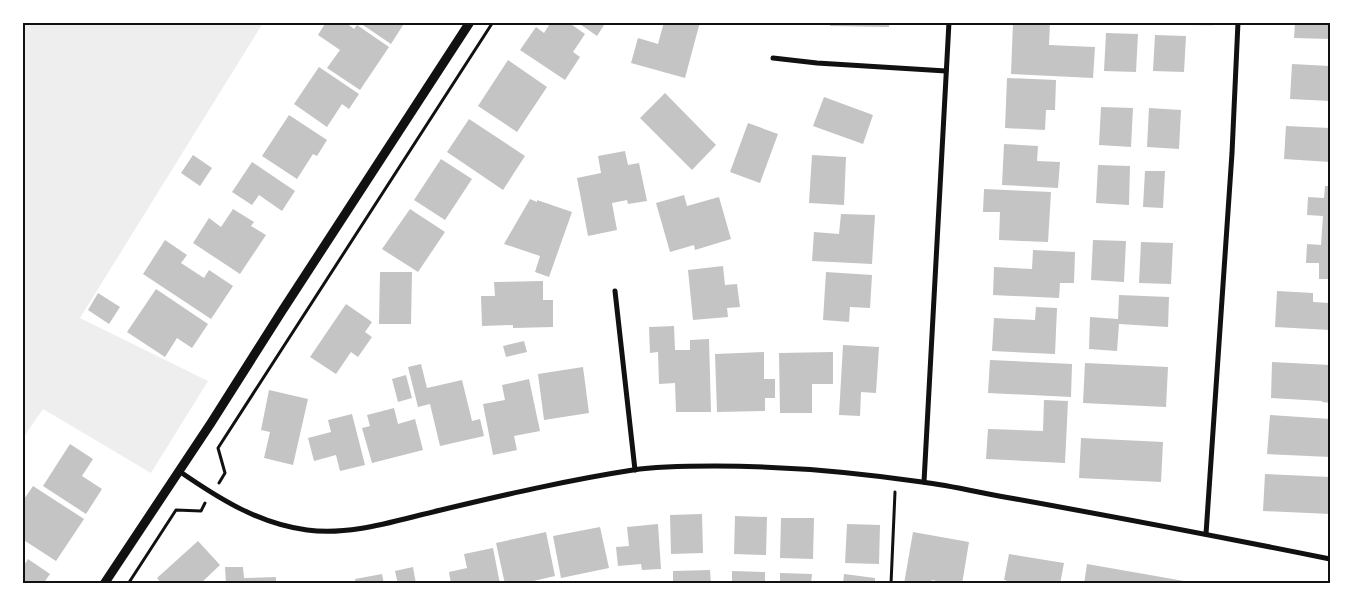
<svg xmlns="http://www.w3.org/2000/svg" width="1353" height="606" font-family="'Nunito Sans',sans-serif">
  <rect width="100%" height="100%" fill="#fff"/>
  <g fill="#eee">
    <polygon points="23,22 263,23 80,318 208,381 151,473 43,409 23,438"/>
    <polygon points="1213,23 1213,26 1137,23 1213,22"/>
  </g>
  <g fill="#c4c4c4">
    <polygon points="326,22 345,22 354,29 357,25 389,47 360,90 327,68 340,50 318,35"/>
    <polygon points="365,22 405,22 391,44 363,25"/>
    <polygon points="551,22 568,22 585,34 573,52 580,57 565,80 520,50 536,27 544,33"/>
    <polygon points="577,22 606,22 597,36"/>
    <polygon points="664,22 700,22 685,78 631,63 638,38 658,44"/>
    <polygon points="830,22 889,22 889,27 830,26"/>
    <polygon points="1013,22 1050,22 1049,45 1095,47 1093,78 1011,74"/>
    <polygon points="1295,22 1330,22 1330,39 1294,38"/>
    <polygon points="1106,33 1138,34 1136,72 1104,71"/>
    <polygon points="1155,35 1186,36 1184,72 1153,71"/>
    <polygon points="508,60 547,87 517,132 478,106"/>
    <polygon points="1292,64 1330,66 1330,101 1290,99"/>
    <polygon points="319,67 359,94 349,109 342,104 327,127 294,104"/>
    <polygon points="1007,78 1056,80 1055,110 1046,110 1045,130 1005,128"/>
    <polygon points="665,93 716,145 692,170 640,118"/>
    <polygon points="824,97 873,115 863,144 813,126"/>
    <polygon points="1101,107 1133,108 1131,147 1099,145"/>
    <polygon points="1149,108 1181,110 1179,149 1147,147"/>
    <polygon points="289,115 327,140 317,156 313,154 297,179 262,156"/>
    <polygon points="469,119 525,156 503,190 447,152"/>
    <polygon points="748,123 778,134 760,183 730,172"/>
    <polygon points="1286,126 1330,128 1330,162 1284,159"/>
    <polygon points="1004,144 1038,146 1037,161 1060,162 1058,188 1002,185"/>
    <polygon points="625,151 628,165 639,163 647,201 628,204 627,200 612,203 617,230 588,236 577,178 601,173 598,156"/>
    <polygon points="193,155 212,168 200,186 181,173"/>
    <polygon points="812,155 846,157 844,205 809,203"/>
    <polygon points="441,159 472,179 445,220 414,200"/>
    <polygon points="252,162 295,191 282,211 259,195 252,205 232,192"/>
    <polygon points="1098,165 1130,166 1129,205 1096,203"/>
    <polygon points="1145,171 1165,171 1163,208 1143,207"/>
    <polygon points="1325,186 1330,186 1330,279 1319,279 1319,263 1306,263 1307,244 1321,245 1323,216 1307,215 1308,197 1324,198"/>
    <polygon points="984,189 1051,192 1048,242 999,240 1000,212 983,212"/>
    <polygon points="684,195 687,206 719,197 731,239 695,250 694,245 670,252 656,203"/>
    <polygon points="530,199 537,202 537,200 572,212 549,277 535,272 540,256 504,244"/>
    <polygon points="233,209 254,222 251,226 266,235 240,274 193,243 209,218 221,227"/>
    <polygon points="410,209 445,232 418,272 382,249"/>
    <polygon points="841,214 875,215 872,264 812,261 814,232 839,234"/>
    <polygon points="165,240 187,255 181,263 204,278 209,270 233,286 211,319 143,274"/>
    <polygon points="1093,240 1126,241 1124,282 1091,280"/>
    <polygon points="1141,242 1173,243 1171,284 1139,283"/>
    <polygon points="1033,250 1075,252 1074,283 1060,283 1059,298 993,295 994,267 1032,269"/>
    <polygon points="723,266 725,285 737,284 740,307 727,308 728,317 693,320 688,270"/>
    <polygon points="380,272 412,272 411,324 379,324"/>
    <polygon points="826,272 872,275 870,308 850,307 849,322 823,320"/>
    <polygon points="543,281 543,300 553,300 553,327 513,328 513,325 482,326 481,296 495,296 494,282"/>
    <polygon points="156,289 208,324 192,348 177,338 165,357 127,332"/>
    <polygon points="1277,291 1313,293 1313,302 1330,303 1330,330 1275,327"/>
    <polygon points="98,293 120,307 109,324 88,310"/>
    <polygon points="1119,295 1169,297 1168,327 1119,324 1117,351 1089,349 1090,317 1118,319"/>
    <polygon points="346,304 372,322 365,332 372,337 358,357 351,352 336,374 310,357"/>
    <polygon points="1036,307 1057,308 1055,354 992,351 994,318 1035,320"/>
    <polygon points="674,326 675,350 690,350 690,340 709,339 711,412 676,412 675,383 659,384 658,352 650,353 649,327"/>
    <polygon points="524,341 527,352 506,357 503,346"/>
    <polygon points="843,345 879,347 876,393 861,392 860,416 839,415"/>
    <polygon points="764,352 764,379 775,379 775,398 765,398 765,411 717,412 715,354"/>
    <polygon points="833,352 833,384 812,384 812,413 780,413 779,353"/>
    <polygon points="990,360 1072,364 1071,397 988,393"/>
    <polygon points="1272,362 1330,365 1330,403 1322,402 1322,401 1271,398"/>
    <polygon points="1085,363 1168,367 1166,407 1083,403"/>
    <polygon points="421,364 427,388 462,380 472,421 480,419 484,436 440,446 430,404 418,407 408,367"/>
    <polygon points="583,367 589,413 544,420 538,374"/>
    <polygon points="406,375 412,398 398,402 392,379"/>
    <polygon points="529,379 540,431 514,436 517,450 493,455 483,404 505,400 502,385"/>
    <polygon points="269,390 308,399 293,465 264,458 270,432 261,430"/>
    <polygon points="1044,400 1068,401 1065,463 986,459 988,429 1043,431"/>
    <polygon points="394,408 398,424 415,419 423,450 372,463 362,428 370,426 367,415"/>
    <polygon points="352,414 365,465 340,471 336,455 314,461 308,438 331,432 328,420"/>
    <polygon points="1270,415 1330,419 1330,457 1267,454"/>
    <polygon points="1081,438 1163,442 1161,482 1079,478"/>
    <polygon points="70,444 93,459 82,476 102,489 86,514 43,486"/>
    <polygon points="1265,474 1330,477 1330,514 1263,511"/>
    <polygon points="33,486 84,519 56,561 22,539 22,502"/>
    <polygon points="702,514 703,553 671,554 670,515"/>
    <polygon points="735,516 767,517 766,555 734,554"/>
    <polygon points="781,518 814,518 813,559 780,558"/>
    <polygon points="658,524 661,569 642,570 641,564 618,566 616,547 629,546 627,527"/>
    <polygon points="847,524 880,525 879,564 845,563"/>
    <polygon points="600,527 609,568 561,578 553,536"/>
    <polygon points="546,532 555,576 521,584 505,584 496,543"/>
    <polygon points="913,532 969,542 962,584 950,584 932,580 931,584 904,584"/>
    <polygon points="198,541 220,565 200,584 162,584 157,578"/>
    <polygon points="493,548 500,584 451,584 449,572 467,568 464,554"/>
    <polygon points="1009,554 1064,563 1060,584 1006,584 1006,580 1004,580"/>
    <polygon points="28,559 50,574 43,584 22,584 22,568"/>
    <polygon points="1087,564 1184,581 1183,584 1084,584"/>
    <polygon points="225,567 243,567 244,578 276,577 276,584 226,584"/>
    <polygon points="413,567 416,584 398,584 395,571"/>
    <polygon points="710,570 711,584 673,584 673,571"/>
    <polygon points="732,571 765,572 765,584 732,584"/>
    <polygon points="780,573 812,574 811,584 780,584"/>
    <polygon points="382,574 384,584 356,584 355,579"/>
    <polygon points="844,574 875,578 875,584 843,584"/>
  </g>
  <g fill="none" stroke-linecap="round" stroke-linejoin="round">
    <g stroke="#111" stroke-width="3">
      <polyline points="219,483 225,473 218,448 493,22"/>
      <polyline points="128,584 176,510 201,511 205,503"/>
      <polyline points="891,584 895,492"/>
    </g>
    <g stroke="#111" stroke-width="5">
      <polyline points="773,58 817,63 946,71"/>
      <polyline points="615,291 635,470"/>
      <path d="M179 471C218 498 259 524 307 530 352 536 397 520 441 510 504 495 568 480 633 470 659 466 688 466 715 466 785 466 854 472 922 482 954 486 985 494 1016 499 1121 518 1226 538 1330 559"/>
      <polyline points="924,482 949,22"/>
      <polyline points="1206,534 1232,153 1238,22"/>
    </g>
    <polyline stroke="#111" stroke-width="9" points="104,584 211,423 282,311 470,22"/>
  </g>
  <rect width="1353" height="606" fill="none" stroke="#ffffff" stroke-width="48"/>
  <rect x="24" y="24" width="1305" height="558" fill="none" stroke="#111" stroke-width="2"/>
</svg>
